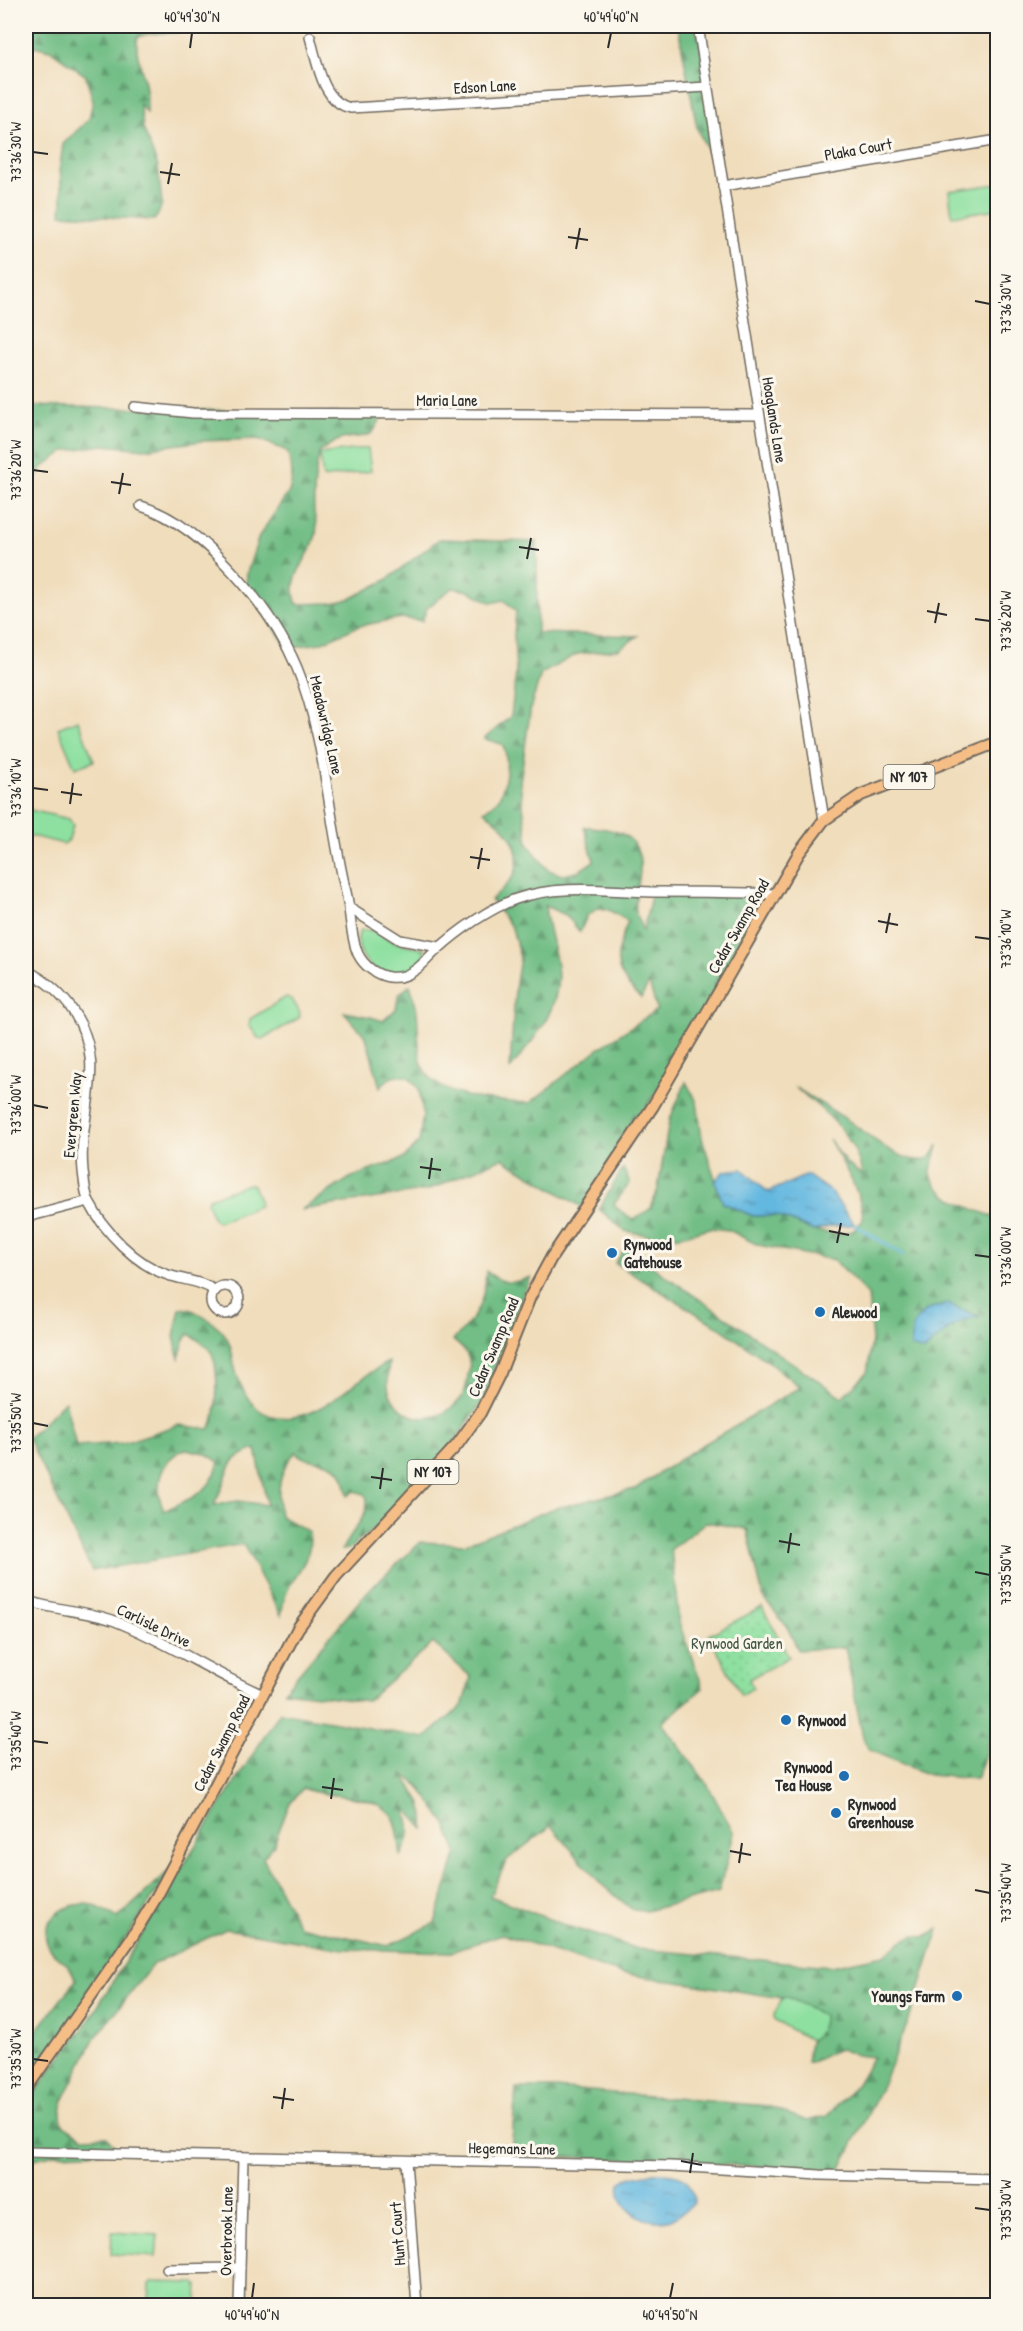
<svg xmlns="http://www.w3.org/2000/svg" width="1023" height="2331" font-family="'Patrick Hand',sans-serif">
  <defs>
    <pattern id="forest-firs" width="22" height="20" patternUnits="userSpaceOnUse" patternTransform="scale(1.5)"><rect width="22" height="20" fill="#72be86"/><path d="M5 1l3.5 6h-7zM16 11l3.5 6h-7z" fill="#5e9b6e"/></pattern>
    <pattern id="garden-dots" width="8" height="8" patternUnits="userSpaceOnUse" patternTransform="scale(1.5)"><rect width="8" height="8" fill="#8ee0a0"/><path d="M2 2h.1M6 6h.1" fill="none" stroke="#7bc08a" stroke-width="1.8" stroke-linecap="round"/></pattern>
    <pattern id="water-ripples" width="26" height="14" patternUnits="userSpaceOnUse" patternTransform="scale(1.5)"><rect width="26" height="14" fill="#64b8e0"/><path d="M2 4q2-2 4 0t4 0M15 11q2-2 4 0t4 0" fill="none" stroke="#5396b6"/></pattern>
  </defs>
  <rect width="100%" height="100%" fill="#fbf7ec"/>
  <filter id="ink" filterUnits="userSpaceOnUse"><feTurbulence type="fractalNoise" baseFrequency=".0167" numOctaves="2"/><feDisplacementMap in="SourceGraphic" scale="12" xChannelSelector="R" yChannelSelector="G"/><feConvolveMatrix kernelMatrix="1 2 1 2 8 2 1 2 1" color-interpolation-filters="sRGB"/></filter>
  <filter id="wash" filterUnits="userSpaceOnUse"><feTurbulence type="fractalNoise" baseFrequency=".008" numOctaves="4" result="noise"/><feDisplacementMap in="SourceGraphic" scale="24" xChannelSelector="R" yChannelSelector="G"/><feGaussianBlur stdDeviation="1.35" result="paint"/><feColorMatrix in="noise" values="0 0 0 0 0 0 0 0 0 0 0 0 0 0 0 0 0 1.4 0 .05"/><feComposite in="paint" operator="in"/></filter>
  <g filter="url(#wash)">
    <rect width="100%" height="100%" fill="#f0ddbc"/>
    <g fill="#8ee0a0" stroke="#5c8666" stroke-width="1.5">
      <polygon points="997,184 997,209 952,216 949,191"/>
      <polygon points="368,448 371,471 323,478 320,454"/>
      <polygon points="78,720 94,761 75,768 58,728"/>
      <polygon points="30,810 69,819 73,825 69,840 64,844 26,835 26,813"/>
      <path d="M361 930H371L394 942 424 949 425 956C410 978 376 980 362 955 359 950 358 942 358 936Z"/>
      <polygon points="286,997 292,999 300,1013 299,1018 263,1039 258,1038 249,1025 250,1019"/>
      <polygon points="249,1184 253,1185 260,1203 259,1206 218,1222 214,1220 207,1202 209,1198"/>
      <path d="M788 1996 823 2015C825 2025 818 2036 810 2040L775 2021 774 2015 782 1998Z"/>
      <polygon points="112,2232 158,2235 156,2257 111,2254"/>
      <polygon points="153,2282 195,2283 198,2285 197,2302 194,2305 152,2304 149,2301 150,2285"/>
    </g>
    <g fill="url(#forest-firs)" stroke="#4e7458" stroke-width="1.5" fill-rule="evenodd">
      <path d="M26 26H285L147 34 138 37C134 49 141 67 144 79 147 90 147 101 147 113L140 104 143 128 158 167 162 204 158 215 154 220 61 214 62 200 60 166 63 144 89 119 93 101 86 76 50 50 26 44Z"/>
      <polygon points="678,26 697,26 723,184 697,128"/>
      <path d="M26 406 382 414C372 443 365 434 342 439 334 441 327 447 320 451 315 472 313 490 314 512 315 520 318 525 316 534 311 559 285 576 297 604L333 603 350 599 388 579 439 539 537 542V633L638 636 619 649 577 654 541 674 531 706 520 782 528 844 548 870 563 875 577 872 594 861 584 827C614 828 643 833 640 871 639 885 634 899 636 913 637 919 641 925 643 931L652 892 774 894 758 925 585 1209 502 1158 428 1190 301 1210 350 1178 404 1158 419 1142 423 1115 419 1089 409 1077C395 1074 389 1077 380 1087L366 1037 344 1012 371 1017 383 1021 396 1009 399 995 410 985C413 994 416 1003 417 1012 419 1026 417 1055 423 1067 439 1101 497 1101 530 1103L598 1049 657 1010 649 983 641 998C611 971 614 957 628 921L609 910 598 908 587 916 580 932 566 915 545 906C547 926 554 946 557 966 563 1008 535 1038 510 1069L515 989 520 958 512 928 491 900C499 892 513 881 516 870 523 845 503 824 484 811 489 807 496 803 499 798 506 784 510 758 502 744L484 739 511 716 516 673 514 635 516 611 504 600 492 603 469 591 452 588 427 608 422 621 401 618 359 626 320 643 288 648 246 586 247 573 259 536 289 492C294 477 292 466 287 451L258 439 202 441 145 449 103 445 65 451 40 469 28 493 26 511Z"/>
      <path d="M686 1082 697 1102 702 1138 723 1203 753 1216H778L814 1231 838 1234 853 1231 863 1220C864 1197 841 1160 829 1139L846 1163 862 1175C857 1136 823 1109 794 1087 812 1098 831 1109 849 1121 865 1132 909 1172 930 1157 933 1155 936 1149 938 1145 937 1153 931 1165 931 1172 932 1197 979 1211 997 1218L998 1447 993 1454 998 1463V1703L984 1758 976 1779 929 1775 869 1750 863 1738 845 1647 798 1650 787 1627 763 1597 747 1529 706 1522 671 1549 679 1623 703 1688 662 1723 707 1784 734 1833 719 1892 646 1911 633 1910 601 1884 551 1826 507 1860 490 1896 567 1926 638 1949 831 1966 884 1955 902 1941 914 1935 924 1937 939 1929 909 2020 880 2090 840 2170 511 2154 516 2088H555L768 2106 807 2121 827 2116 857 2084 873 2057 856 2055 840 2049C828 2052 819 2061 807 2063L810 2040C818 2036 824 2025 823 2015L788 1997 782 1998 619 1973 502 1934 451 1952 343 1949 226 1929 153 1964 93 2041 63 2101 61 2113 62 2124 83 2137 107 2136 116 2149 112 2152 55 2154 26 2161V2153L35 2148 26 2143V2106L52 2068 89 2021 214 1815 280 1712 425 1738 462 1706 471 1677 433 1643 367 1701 284 1691 367 1592 421 1542 465 1544 552 1509 635 1489 694 1450 800 1387 769 1362 720 1328 615 1263 625 1248 842 1397 867 1373 872 1340 868 1295 834 1260 758 1245 729 1230 710 1228 680 1236 657 1237 625 1231 599 1209 623 1168 630 1183 614 1204 619 1210 634 1220 651 1208 658 1189 669 1121ZM403 1774 419 1786 446 1824 457 1853 435 1923 388 1946 299 1926 263 1858 273 1846 289 1805 303 1788C329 1800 380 1791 394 1819 399 1829 399 1845 401 1856 411 1838 412 1826 404 1807L424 1829C427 1805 414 1793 403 1774Z"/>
      <path d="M486 1271C503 1284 511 1285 531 1277L514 1315 482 1402 457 1438 384 1520 360 1540 362 1530C358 1539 355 1550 342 1550 347 1535 375 1512 365 1494L354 1491 348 1496C346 1489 345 1478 341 1472 330 1457 306 1465 296 1452 279 1468 276 1494 280 1516L309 1532C314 1562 293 1572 285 1597 283 1603 282 1609 281 1615L243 1544 92 1571 28 1438 65 1401 76 1446 123 1443 178 1425 209 1429C219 1417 219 1366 211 1352 206 1344 196 1339 189 1334L184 1341 179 1358 174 1336 180 1309C188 1307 194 1311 201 1315 208 1320 218 1325 223 1332 233 1345 232 1360 237 1375 246 1403 262 1421 293 1417 329 1412 358 1376 389 1362 388 1372 386 1385 390 1394 406 1426 442 1424 462 1397 466 1392 467 1382 468 1375 470 1368 471 1360 466 1353 463 1348 457 1344 453 1340 476 1319 485 1302 486 1271ZM186 1449 205 1453 219 1462C211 1495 191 1497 164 1511 153 1487 160 1458 186 1449ZM256 1449 267 1505 238 1501 214 1505C216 1499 220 1493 222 1487 231 1463 230 1458 256 1449Z"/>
      <path d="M173 1867 26 2089V2045L76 1980C74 1976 72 1971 69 1967 63 1959 51 1955 47 1943 39 1921 64 1905 83 1904 96 1904 107 1912 118 1918Z"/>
    </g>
    <polygon fill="url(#garden-dots)" stroke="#5c8666" stroke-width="1.5" points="762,1607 789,1657 749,1679 753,1688 741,1695 709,1635"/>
    <g fill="url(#water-ripples)" stroke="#487286" stroke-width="1.5">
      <polygon points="742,1169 768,1192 807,1175 831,1192 855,1225 832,1226 814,1231 778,1216 753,1216 723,1203 715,1181 724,1171"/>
      <path d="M947 1304 980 1317C956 1318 941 1336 924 1351L911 1347C910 1320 921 1308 947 1304Z"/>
      <path d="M651 2173C676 2173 692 2173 694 2202 688 2208 683 2214 676 2217 651 2229 615 2212 620 2183L628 2178Z"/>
    </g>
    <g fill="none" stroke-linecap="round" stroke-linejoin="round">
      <polyline stroke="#64b8e0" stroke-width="3" points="855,1225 903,1255"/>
    </g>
  </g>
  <g filter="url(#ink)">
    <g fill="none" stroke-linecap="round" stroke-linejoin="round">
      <defs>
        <g id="minor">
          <polyline points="698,26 824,820"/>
          <path d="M310 37C317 61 322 103 351 108L707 87"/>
          <polyline points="723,186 998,140"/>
          <polyline points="135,407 193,413 759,415"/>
          <path d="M141 506C177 517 207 544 232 571 258 599 282 632 297 668 326 738 328 819 346 892 351 912 350 936 358 954 364 966 376 975 389 977 397 978 406 976 412 972 422 967 429 956 438 949 458 931 490 908 516 899 560 884 606 891 652 892 693 892 733 892 774 894"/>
          <polyline points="351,909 400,940 439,947"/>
          <path d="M26 970C45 980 61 993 73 1011 110 1066 77 1112 83 1171 84 1180 85 1193 89 1202 104 1231 136 1265 168 1275 183 1280 202 1281 215 1291"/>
          <polyline points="26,1216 31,1216 89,1201"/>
          <circle cx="225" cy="1300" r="14"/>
          <path d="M26 1600C54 1611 86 1610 115 1621 166 1641 213 1673 263 1695"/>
          <polyline points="26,2152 671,2166 820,2175 998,2179"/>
          <polyline points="406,2161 417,2306"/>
          <polyline points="167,2269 240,2268"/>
          <polyline points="239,2306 243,2158"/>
        </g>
        <polyline id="major" points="26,2089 132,1937 157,1896 298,1628 336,1576 457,1445 480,1413 500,1373 530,1297 551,1258 653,1106 799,853 824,820 861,795 998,742"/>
      </defs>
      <use href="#minor" stroke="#70695e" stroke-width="12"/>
      <use href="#major" stroke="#70695e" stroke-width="14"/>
      <use href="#minor" stroke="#fff" stroke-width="9"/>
      <use href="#major" stroke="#f6be87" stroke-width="10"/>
    </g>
  </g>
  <path fill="none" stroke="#2b2b2b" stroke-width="2" d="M190 48 192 33M608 48 611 33M33 152 48 154M160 172 180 175M168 184 172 163M568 237 588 240M576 249 580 228M975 301 990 304M33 470 48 472M111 482 131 485M119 494 123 473M519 547 539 550M527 559 531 538M927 611 947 615M975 619 990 621M935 623 939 603M33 788 48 790M61 792 82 795M70 804 73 783M470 857 490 860M478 869 482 848M878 921 898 925M886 933 890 913M975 937 990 939M33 1105 48 1108M420 1167 441 1170M429 1179 432 1158M829 1231 849 1235M837 1243 841 1223M975 1255 990 1257M33 1423 48 1426M371 1477 392 1480M380 1489 383 1468M779 1541 800 1545M788 1553 791 1533M975 1572 990 1575M33 1741 48 1743M322 1787 343 1790M331 1799 334 1778M730 1851 751 1855M739 1863 742 1843M975 1890 990 1893M33 2059 48 2061M273 2097 294 2100M282 2109 285 2088M681 2161 702 2165M690 2173 693 2153M975 2208 990 2210M252 2298 254 2283M670 2298 673 2283"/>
  <g fill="#1f6fb2" stroke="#fbf7ec" stroke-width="2">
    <circle cx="612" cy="1253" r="6"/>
    <circle cx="820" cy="1312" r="6"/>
    <circle cx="786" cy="1720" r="6"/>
    <circle cx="844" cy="1776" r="6"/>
    <circle cx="836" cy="1813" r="6"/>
    <circle cx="957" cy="1996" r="6"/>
  </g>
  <g text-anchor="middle" stroke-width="6" stroke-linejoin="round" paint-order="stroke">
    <g fill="#fbf7ec" stroke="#696865" stroke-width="1.5">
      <rect x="883.5" y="765" width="51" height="24" rx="4.5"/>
      <rect x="407.5" y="1460" width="51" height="24" rx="4.5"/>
    </g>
    <g font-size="15" font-weight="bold" fill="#2b2b2b">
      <text x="909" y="782">NY 107</text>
      <text x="433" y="1477">NY 107</text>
    </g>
    <g font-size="16" fill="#2b2b2b" stroke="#fbf7ec">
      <text transform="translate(485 86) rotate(-3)" y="6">Edson Lane</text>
      <text transform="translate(858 149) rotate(-10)" y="6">Plaka Court</text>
      <text x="447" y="406">Maria Lane</text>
      <text transform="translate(775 420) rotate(81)" y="6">Hoaglands Lane</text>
      <text transform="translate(327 725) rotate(77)" y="6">Meadowridge Lane</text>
      <text transform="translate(738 926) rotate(-60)" y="6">Cedar Swamp Road</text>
      <text transform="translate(72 1115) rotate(-85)" y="6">Evergreen Way</text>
      <text transform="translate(493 1347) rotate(-67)" y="6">Cedar Swamp Road</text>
      <text transform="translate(154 1625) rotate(26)" y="6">Carlisle Drive</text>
      <text transform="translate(221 1743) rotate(-63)" y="6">Cedar Swamp Road</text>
      <text transform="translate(512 2148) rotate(1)" y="6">Hegemans Lane</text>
      <text transform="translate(226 2231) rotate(-89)" y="6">Overbrook Lane</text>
      <text transform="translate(397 2234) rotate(-94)" y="6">Hunt Court</text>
    </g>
    <g font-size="16" font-weight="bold" fill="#2b2b2b" stroke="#fbf7ec" text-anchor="start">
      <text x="624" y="1250">Rynwood<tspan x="624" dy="18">Gatehouse</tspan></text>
      <text x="832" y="1318">Alewood</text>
      <text x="798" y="1726">Rynwood</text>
      <text x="832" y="1773" text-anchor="end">Rynwood<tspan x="832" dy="18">Tea House</tspan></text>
      <text x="848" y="1810">Rynwood<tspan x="848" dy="18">Greenhouse</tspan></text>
      <text x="945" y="2002" text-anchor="end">Youngs Farm</text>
    </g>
    <g font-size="16" fill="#445848" stroke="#fbf7ec">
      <text x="737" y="1649">Rynwood Garden</text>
    </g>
  </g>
  <rect width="1023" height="2331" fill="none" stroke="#fbf7ec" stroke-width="66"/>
  <rect x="33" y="33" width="957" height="2265" fill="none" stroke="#2b2b2b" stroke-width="2"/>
  <g font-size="15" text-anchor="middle" fill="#2b2b2b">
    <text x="192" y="22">40°49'30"N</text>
    <text x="611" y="22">40°49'40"N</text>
    <text transform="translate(16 152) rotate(-90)" y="5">73°36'30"W</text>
    <text transform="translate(1006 304) rotate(-90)" y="5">73°36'30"W</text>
    <text transform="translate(16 470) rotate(-90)" y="5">73°36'20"W</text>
    <text transform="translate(1006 621) rotate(-90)" y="5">73°36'20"W</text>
    <text transform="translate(16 788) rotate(-90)" y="5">73°36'10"W</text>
    <text transform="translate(1006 939) rotate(-90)" y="5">73°36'10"W</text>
    <text transform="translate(16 1105) rotate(-90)" y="5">73°36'00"W</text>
    <text transform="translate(1006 1257) rotate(-90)" y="5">73°36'00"W</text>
    <text transform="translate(16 1423) rotate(-90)" y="5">73°35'50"W</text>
    <text transform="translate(1006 1575) rotate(-90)" y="5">73°35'50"W</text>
    <text transform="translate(16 1741) rotate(-90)" y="5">73°35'40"W</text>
    <text transform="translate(1006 1893) rotate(-90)" y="5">73°35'40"W</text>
    <text transform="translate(16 2059) rotate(-90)" y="5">73°35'30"W</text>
    <text transform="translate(1006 2210) rotate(-90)" y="5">73°35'30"W</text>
    <text x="252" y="2320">40°49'40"N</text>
    <text x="670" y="2320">40°49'50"N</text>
  </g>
</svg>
